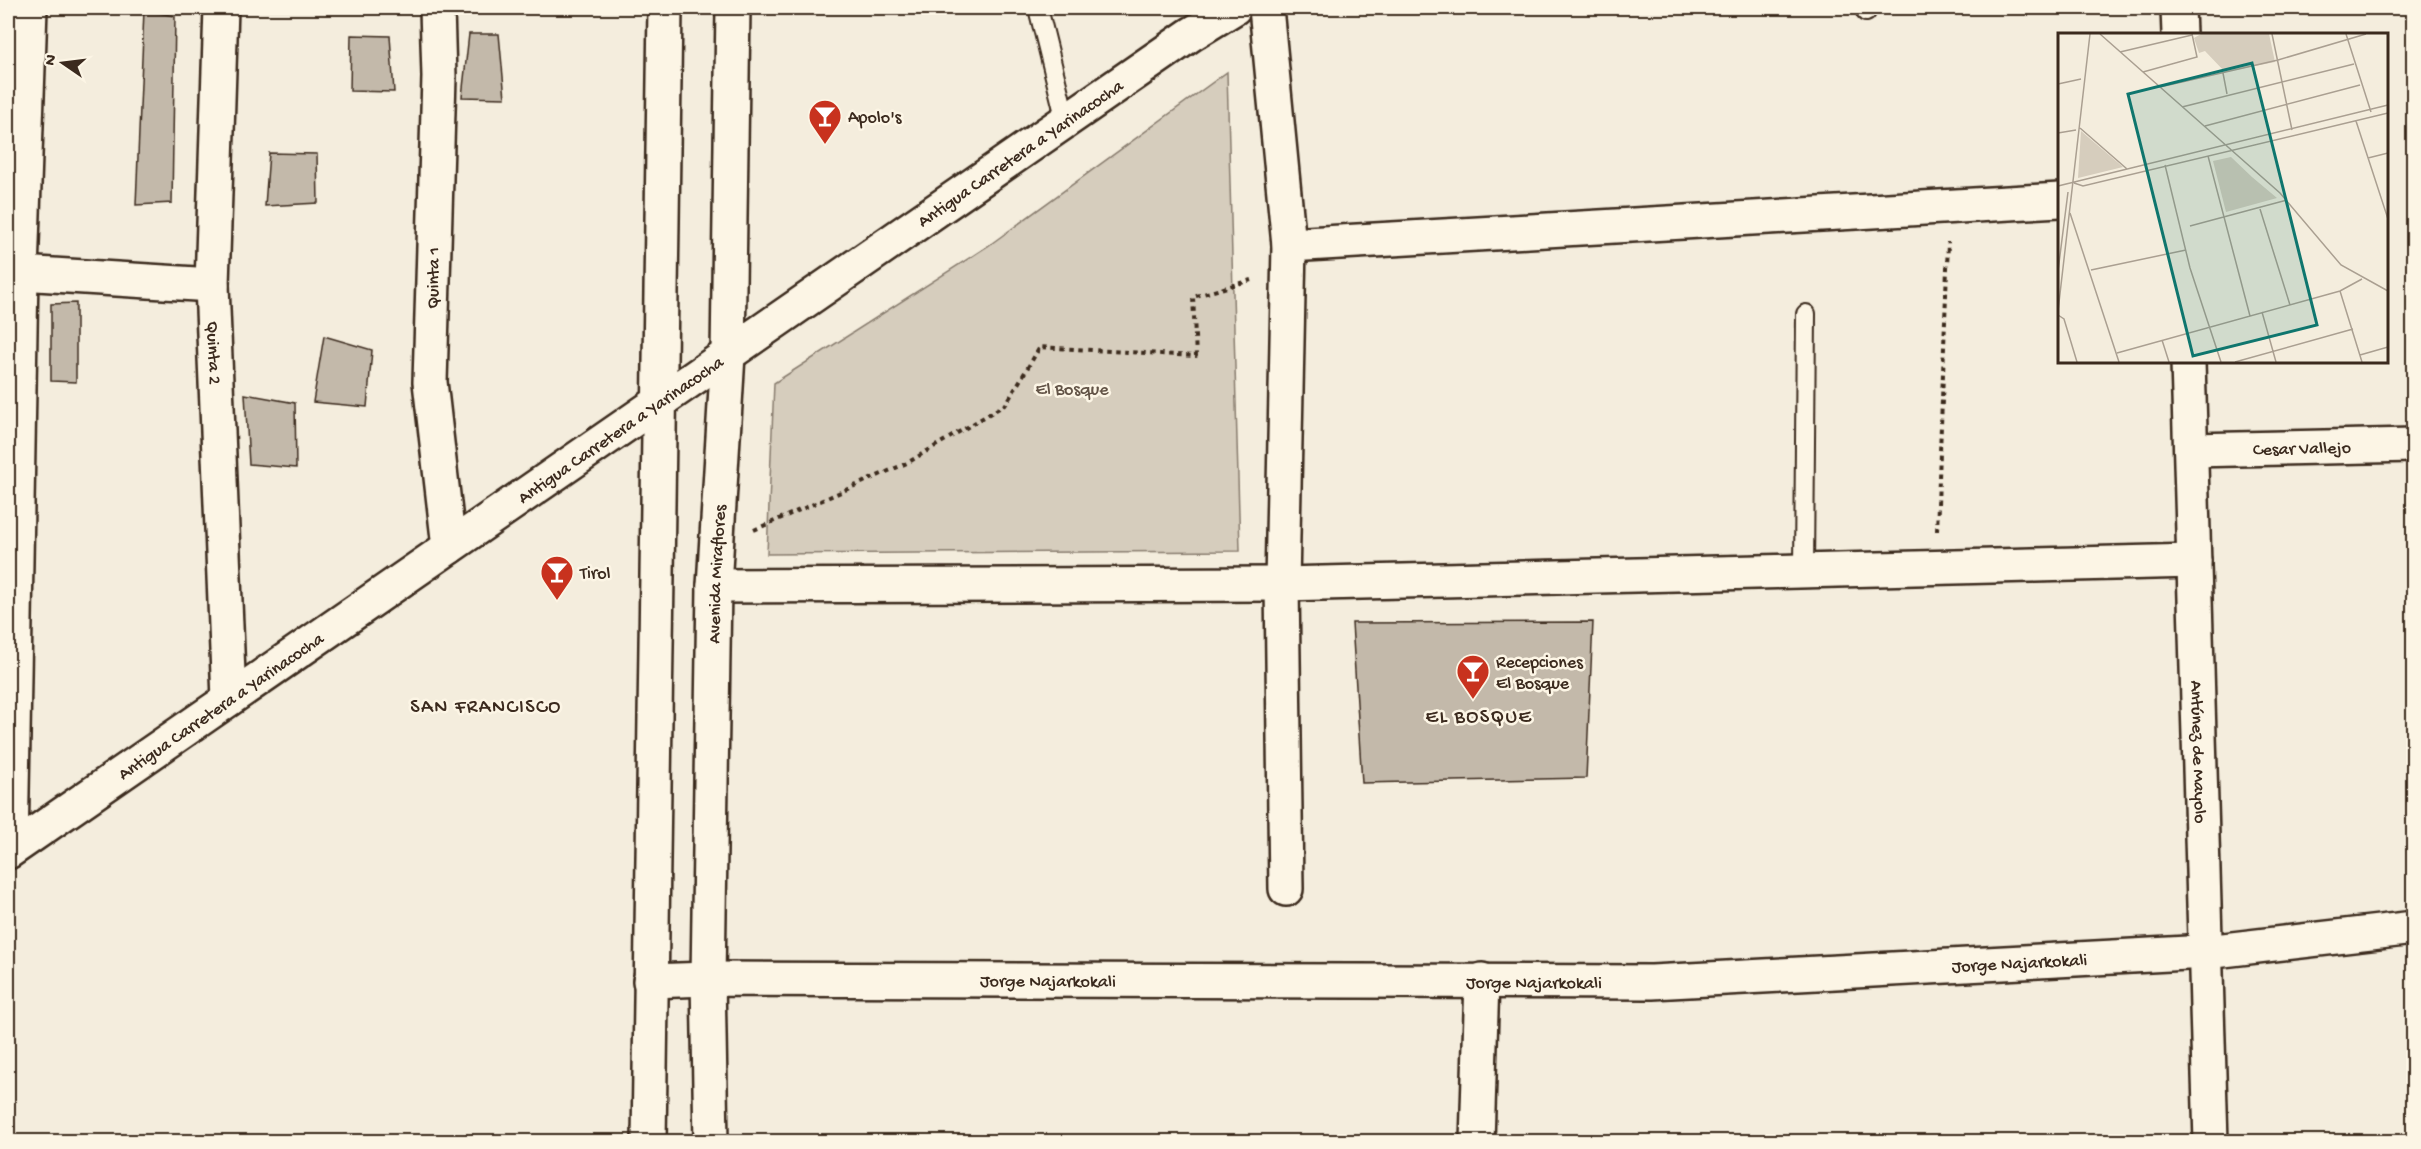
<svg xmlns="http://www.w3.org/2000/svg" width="2421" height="1149" font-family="'Gochi Hand',sans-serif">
  <rect width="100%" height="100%" fill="#f4eddd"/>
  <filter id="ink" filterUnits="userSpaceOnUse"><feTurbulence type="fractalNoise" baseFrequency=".0167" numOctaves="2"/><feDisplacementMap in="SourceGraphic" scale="12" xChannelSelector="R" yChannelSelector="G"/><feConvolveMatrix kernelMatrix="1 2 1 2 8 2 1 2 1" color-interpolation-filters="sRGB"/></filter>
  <g filter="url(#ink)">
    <polygon fill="#d6cdbd" stroke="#887c6e" stroke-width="1.5" points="1227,72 1240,551 767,554 774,383 988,246"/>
    <g fill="#c3b9aa" stroke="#3b2a1e" stroke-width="1.5">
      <polygon points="144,10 175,16 172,203 136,205"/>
      <polygon points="469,34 499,34 505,98 462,97"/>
      <polygon points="351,35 390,36 394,92 350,91"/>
      <polygon points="269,153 317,154 318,203 265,206"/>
      <polygon points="76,303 76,382 51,381 51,304"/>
      <polygon points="324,336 372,350 367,407 313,402"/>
      <polygon points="245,394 295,403 296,468 249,464"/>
      <polygon points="1593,622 1586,778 1362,783 1352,623"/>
    </g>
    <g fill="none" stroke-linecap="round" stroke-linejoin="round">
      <defs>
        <g id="lane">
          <polyline points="1038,8 1066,121"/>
          <polyline points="1865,8 1866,12"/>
          <polyline points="1804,571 1806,314"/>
        </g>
        <g id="street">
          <path id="s1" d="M221 8 212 285 229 699"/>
          <polyline points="437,8 439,77 430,382 449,547"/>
          <polyline points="1266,8 1289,245 1282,584 1286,889"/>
          <polyline points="2178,8 2179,34"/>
          <polyline points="1289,245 2060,200"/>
          <polyline points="21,273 212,285"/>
          <path id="s2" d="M2188 362 2211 1142"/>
          <path id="s3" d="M2191 450 2414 445"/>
          <polyline points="714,586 1282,584 2194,561"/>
          <polyline points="11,849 21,273 30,8"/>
          <path id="s4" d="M650 981 708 979 1652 982 2206 952 2414 928"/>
          <polyline points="1477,1142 1482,980"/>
        </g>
        <g id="secondary">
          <path id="s5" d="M8 852 1190 35 1234 8"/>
          <polyline points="649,1142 665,8"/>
          <path id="s6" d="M711 1142 708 979 714 586 728 355 733 8"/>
        </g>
      </defs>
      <use href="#lane" stroke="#3b2a1e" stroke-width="22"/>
      <use href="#street" stroke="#3b2a1e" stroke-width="38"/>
      <use href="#secondary" stroke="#3b2a1e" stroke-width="38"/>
      <g stroke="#3b2a1e" stroke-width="4" stroke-dasharray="4.5 4.5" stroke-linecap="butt">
        <polyline points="754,530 907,463 1006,404 1040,347 1196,356 1193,297 1251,280"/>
        <polyline points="1937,531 1948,242"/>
      </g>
      <use href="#lane" stroke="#fcf5e5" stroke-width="18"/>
      <use href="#street" stroke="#fcf5e5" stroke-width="33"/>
      <use href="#secondary" stroke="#fcf5e5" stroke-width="33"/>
    </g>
  </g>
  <defs>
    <symbol id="bar-pin" viewBox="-11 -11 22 30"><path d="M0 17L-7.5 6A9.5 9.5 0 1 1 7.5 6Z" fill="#c8321e" stroke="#fcf5e5"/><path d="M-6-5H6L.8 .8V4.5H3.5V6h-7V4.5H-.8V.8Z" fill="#fff"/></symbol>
  </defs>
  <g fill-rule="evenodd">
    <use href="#bar-pin" x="806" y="97" width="38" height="52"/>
    <use href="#bar-pin" x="538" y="553" width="38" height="52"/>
    <use href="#bar-pin" x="1454" y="652" width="38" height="52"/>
  </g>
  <g text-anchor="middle" stroke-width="5" stroke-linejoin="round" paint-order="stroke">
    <g font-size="18" fill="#3b2a1e" stroke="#fcf5e5" text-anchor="start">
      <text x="848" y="122">Apolo's</text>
      <text x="580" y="578">Tirol</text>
      <text x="1496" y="667">Recepciones<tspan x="1496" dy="21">El Bosque</tspan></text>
    </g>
    <g font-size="18" fill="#3b2a1e" stroke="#fcf5e5">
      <text dy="6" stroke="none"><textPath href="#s5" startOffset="1230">Antigua Carretera a Yarinacocha</textPath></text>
      <text transform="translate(432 278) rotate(-89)" y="6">Quinta 1</text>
      <text dy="6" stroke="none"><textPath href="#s1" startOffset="345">Quinta 2</textPath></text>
      <text dy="6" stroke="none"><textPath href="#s5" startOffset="744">Antigua Carretera a Yarinacocha</textPath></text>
      <text dy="6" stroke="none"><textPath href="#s3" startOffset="111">Cesar Vallejo</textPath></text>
      <text dy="6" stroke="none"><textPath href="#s6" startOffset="568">Avenida Miraflores</textPath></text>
      <text dy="6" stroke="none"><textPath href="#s5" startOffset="258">Antigua Carretera a Yarinacocha</textPath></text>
      <text dy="6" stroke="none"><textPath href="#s2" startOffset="390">Antúnez de Mayolo</textPath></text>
      <text dy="6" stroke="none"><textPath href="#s4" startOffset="1370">Jorge Najarkokali</textPath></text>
      <text dy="6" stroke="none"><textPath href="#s4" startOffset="398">Jorge Najarkokali</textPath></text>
      <text dy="6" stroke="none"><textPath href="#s4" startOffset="884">Jorge Najarkokali</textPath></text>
    </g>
    <g font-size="18" fill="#625346" stroke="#fcf5e5">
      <text x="1072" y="394">El Bosque</text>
    </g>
    <g font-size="20" letter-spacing="1.5" fill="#3b2a1e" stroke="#fcf5e5">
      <text x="486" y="712">SAN FRANCISCO</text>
      <text x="1479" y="722">EL BOSQUE</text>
    </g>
  </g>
  <g transform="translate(2058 33)">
    <rect width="330" height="330" fill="#f4eddd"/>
    <path d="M143 1H211L217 29 167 39 147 18 141 20 136 5ZM23 98 65 134 20 145ZM173 124 194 144 219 165 168 179 155 128Z" fill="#d6cdbd"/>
    <path fill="none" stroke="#aa9f91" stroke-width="1.5" d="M42 1 222 160 283 232 330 258M214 1 234 97M288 1 313 79M62 19 134 2M85 39 139 24 134 1M165 40 169 61M0 51 23 46M102 54 220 27 308 1M124 74 296 31M298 88 330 186M147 93 302 52M22 95 69 136M0 100 18 97M150 123 192 283M310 125 330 120M107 132 132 235 163 329M16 150 25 153 330 80M0 153 330 72M202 176 232 272M12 180 61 329M132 193 229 167M33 237 128 217M0 238 10 159M282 258 304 329M0 278 32 1M204 279 218 329M0 282 6 286 19 329M104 307 111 329M59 320 282 258 304 246M302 322 330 314M177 329 295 296"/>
    <path fill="#0f766e" fill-opacity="0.15" stroke="#0f766e" stroke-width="3" d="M194 30 259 292 135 323 70 61Z"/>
    <rect width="330" height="330" fill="none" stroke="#3b2a1e" stroke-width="3"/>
  </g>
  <rect width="2421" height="1149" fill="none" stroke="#fcf5e5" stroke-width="30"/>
  <rect x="15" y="15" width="2391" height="1119" fill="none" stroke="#3b2a1e" stroke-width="2" filter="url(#ink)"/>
  <g transform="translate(63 63) rotate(284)" stroke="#fcf5e5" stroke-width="4.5" paint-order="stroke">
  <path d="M0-4.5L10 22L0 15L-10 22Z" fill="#3b2a1e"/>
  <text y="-9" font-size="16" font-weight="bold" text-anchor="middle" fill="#3b2a1e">N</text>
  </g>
</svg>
